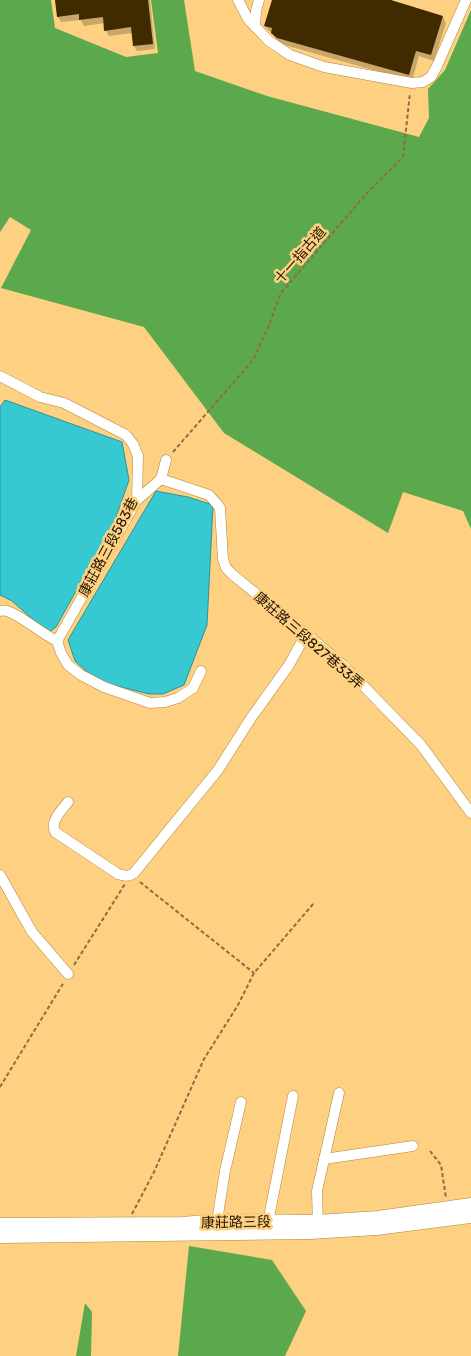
<svg xmlns="http://www.w3.org/2000/svg" width="471" height="1356" font-family="Rubik,'Noto Sans TC',sans-serif">
  <rect width="100%" height="100%" fill="#fdd082"/>
  <g fill="#5ca84c">
    <polygon points="0,0 51,0 55,28 126,57 158,53 151,0 184,0 195,71 267,96 419,137 429,118 428,89 445,70 471,10 471,529 463,511 403,492 388,533 224,433 144,327 1,288 31,230 10,217 0,232"/>
    <polygon points="189,1246 272,1260 306,1311 285,1356 178,1356"/>
    <polygon points="85,1303 92,1312 91,1356 76,1356"/>
  </g>
  <g fill="#37c9d1" stroke="#309292">
    <polygon points="5,400 122,442 129,480 114,523 56,627 48,633 12,601 0,595 0,407"/>
    <polygon points="156,491 188,497 213,505 207,625 184,685 163,694 149,694 97,681 75,661 68,640"/>
  </g>
  <g fill="#0003">
    <polygon points="56,0 150,0 155,49 137,51 134,46 133,33 109,36 105,30 105,23 84,26 81,20 61,22 58,17"/>
    <polygon points="274,0 387,0 443,17 446,23 434,61 419,56 412,81 281,44 276,39 272,33 269,31 265,26"/>
  </g>
  <g fill="#402b00">
    <polygon points="55,0 148,0 153,44 133,46 131,27 104,31 103,17 79,20 79,14 57,17"/>
    <polygon points="272,0 391,0 443,16 431,55 416,51 409,75 277,38 271,33 272,28 264,26"/>
  </g>
  <g fill="none" stroke-linecap="round" stroke-linejoin="round">
    <defs>
      <g id="minor">
        <polyline points="238,0 248,19 269,41 290,55 324,67 412,83 423,82 431,77 437,66 466,0"/>
        <polyline points="255,27 256,11 259,0"/>
        <polyline points="0,376 40,397 64,403 126,435 133,444 138,456 137,500 57,641"/>
        <polyline points="161,479 209,495 217,504 220,508 223,559 226,568 233,575 306,634 343,665 421,745 471,813"/>
        <polyline points="137,500 161,479 166,460"/>
        <path d="M0 611C4 610 8 611 12 613 28 621 41 633 57 641"/>
        <polyline points="57,641 61,653 68,665 81,675 104,687 150,703 165,702 178,698 193,688 201,671"/>
        <path d="M68 802C61 811 50 821 55 832L118 874C125 876 128 877 134 873L218 770 251 718 289 665 306 634"/>
        <polyline points="0,875 32,932 68,974"/>
        <polyline points="324,1159 413,1146"/>
        <polyline points="217,1221 225,1171 241,1102"/>
        <polyline points="268,1222 293,1096"/>
        <polyline points="318,1228 317,1191 339,1093"/>
      </g>
      <g id="major">
        <polyline points="0,1225 183,1224 217,1221 318,1222 378,1218 471,1205"/>
        <polyline points="0,1236 310,1232 376,1228 471,1216"/>
      </g>
    </defs>
    <use href="#minor" stroke="#b28738" stroke-width="11"/>
    <use href="#major" stroke="#b28738" stroke-width="15"/>
    <g stroke="#8b6f3f" stroke-width="2" stroke-dasharray="4 2.5" stroke-linecap="butt">
      <polyline points="173,452 253,360 269,325 281,293 368,192 403,157 410,93"/>
      <polyline points="140,882 254,973"/>
      <polyline points="74,965 125,884"/>
      <polyline points="0,1087 64,982"/>
      <polyline points="430,1151 441,1165 446,1198"/>
      <polyline points="132,1214 154,1172 204,1059 238,1005 254,973 314,903"/>
    </g>
    <use href="#minor" stroke="#fff" stroke-width="10"/>
    <use href="#major" stroke="#fff" stroke-width="14"/>
  </g>
  <g text-anchor="middle" stroke-width="5" stroke-linejoin="round" paint-order="stroke">
    <g font-size="14" fill="#201300" stroke="#fdd082">
      <text transform="translate(300 255) rotate(-49)" y="5">十一指古道</text>
      <text transform="translate(108 547) rotate(-62)" y="5">康莊路三段583巷</text>
      <text transform="translate(309 640) rotate(41)" y="5">康莊路三段827巷33弄</text>
      <text transform="translate(236 1222) rotate(-1)" y="5">康莊路三段</text>
    </g>
  </g>
</svg>
